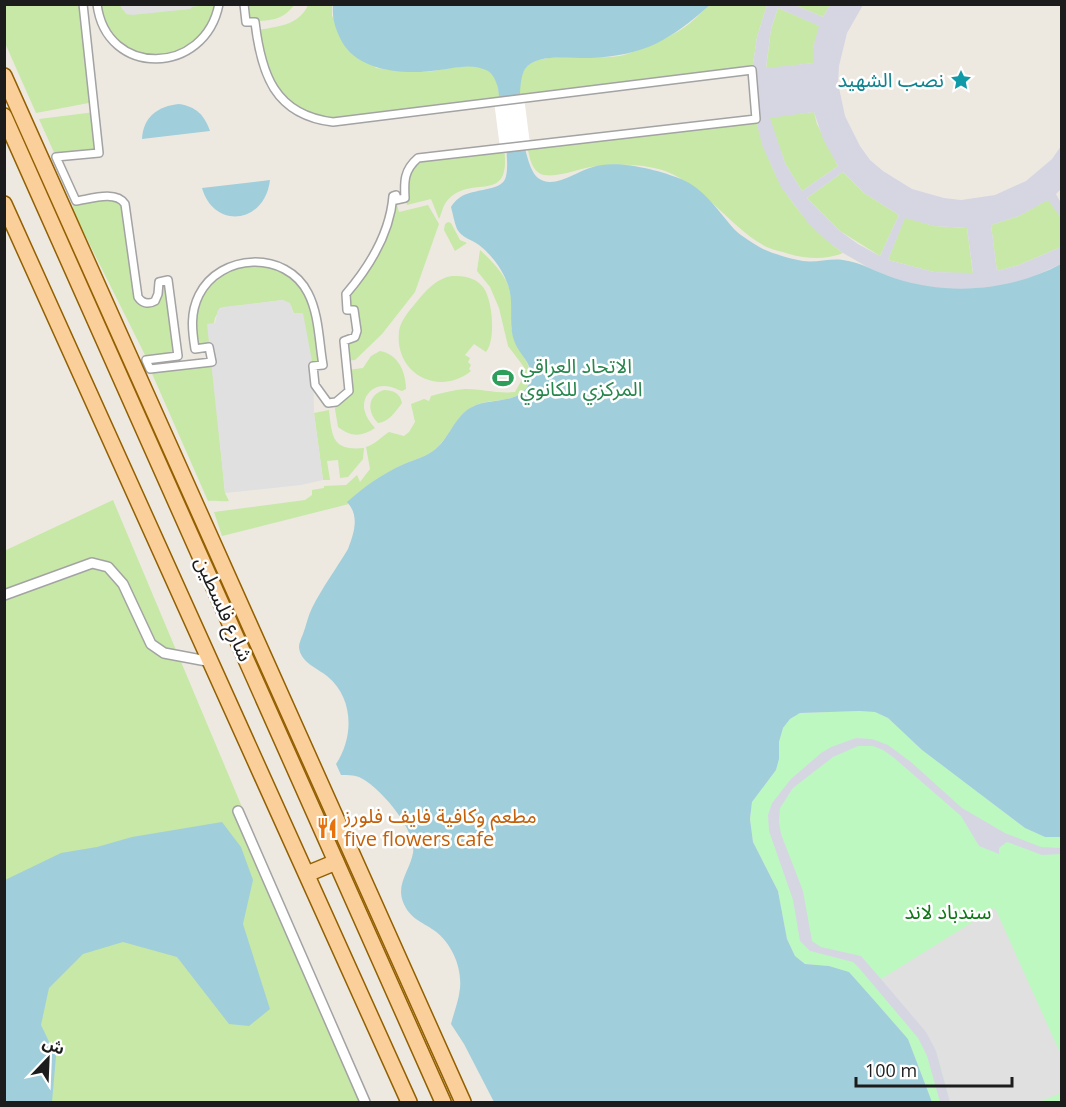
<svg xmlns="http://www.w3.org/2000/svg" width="1066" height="1107" font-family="'Open Sans','Noto Sans Arabic',sans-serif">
  <rect width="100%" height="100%" fill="#ede9e1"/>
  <g fill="#c7e8a7">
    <polygon points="4,5 83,5 94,102 36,113 5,43"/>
    <polygon points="97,5 120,5 123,10 219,5 214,22 192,49 152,60 114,42"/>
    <path d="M244 5H294C281 23 266 20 246 22Z"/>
    <path d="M308 5H332V16L376 68C392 70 407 72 423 72 441 72 471 60 488 70 497 76 499 90 500 100L333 122 303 113 274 89 256 30C276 27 299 26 308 5Z"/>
    <path d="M710 5H767L757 37 752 70 518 96C519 87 520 73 527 66 545 49 602 63 627 54 644 48 668 38 682 29 692 23 701 12 710 5Z"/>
    <polygon points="795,5 830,5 823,17"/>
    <polygon points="778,8 820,26 813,48 813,63 766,69 771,29"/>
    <polygon points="95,112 99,153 56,157 39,119"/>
    <polygon points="814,112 817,124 838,166 802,191 785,163 769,117"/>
    <path d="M756 119C770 177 795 216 843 253 826 260 807 259 789 254 781 251 771 250 763 245 728 225 705 186 665 171 643 164 620 164 597 166 582 167 552 181 539 173 530 167 529 154 527 144Z"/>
    <path d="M504 147C512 208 472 172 447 201 443 205 442 213 439 219L431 199 407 205 405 198 408 169 418 158Z"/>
    <polygon points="843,172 864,193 899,215 880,256 840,231 807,198"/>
    <polygon points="114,196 122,200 138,297 151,303 159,282 168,280 178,356 146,357 73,211 73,204 76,201"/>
    <polygon points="1049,199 1061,218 1061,247 1019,265 997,271 991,225 1019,216"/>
    <polygon points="396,200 399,212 428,205 439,224 415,292 382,334 355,360 346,361 344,341 355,338 354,310 347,310 346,294 361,276"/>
    <polygon points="905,217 934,226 967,228 973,274 934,272 888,260"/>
    <polygon points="448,222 451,223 460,240 467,243 455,251 444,230 445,224"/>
    <path d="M480 250C496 265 511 280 512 303 513 311 510 318 511 326 513 345 534 365 530 380 523 405 494 397 476 405 455 414 450 438 433 451 425 457 413 460 404 464 383 474 365 486 348 502L349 504 222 536 214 512 305 500 312 495V490L324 488V486L346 485 357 475 360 482 370 469 366 447C374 445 381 437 389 432L404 436 409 432 415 422 411 404 424 399 429 401 431 396C442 393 454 390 465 389 482 389 498 394 515 392L524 376V367L508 346 499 308 490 287 477 271Z"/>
    <polygon points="242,262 282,268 308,293 323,365 313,366 291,306 283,300 220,308 215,318 209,347 195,349 196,301 211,279"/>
    <path d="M452 276C464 276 475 277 483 287 493 300 496 341 486 352L474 344 465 355 470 358 468 362 471 365 469 369 471 371C439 397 394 374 399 331 401 319 411 309 419 299 428 288 438 278 452 276Z"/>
    <path d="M380 351C398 354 406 372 406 389L402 391C396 389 391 386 384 386 370 386 361 399 365 412 367 419 371 423 375 428 361 437 351 437 338 427L335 409 336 402 345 396 347 370 363 368 371 356Z"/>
    <path d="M212 362 225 493 229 501C221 502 216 500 208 501L150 369Z"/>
    <path d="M384 390C393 390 400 393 402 403 395 412 389 422 378 423 367 412 367 395 384 390Z"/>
    <path d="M329 410C332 437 332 451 364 448L363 459 348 477 340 478 338 460 327 461 330 480H323L314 413Z"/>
    <polygon points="113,500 366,1102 5,1102 4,551"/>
  </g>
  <polygon fill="#bdf8c1" points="859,711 875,712 888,718 922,750 1025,828 1045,837 1061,837 1061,1102 932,1102 908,1039 849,972 829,966 805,964 795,956 787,939 778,891 753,842 750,819 752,802 776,770 779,759 779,742 783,728 790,719 800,713"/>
  <g fill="#e0e0e0">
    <polygon points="110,5 110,4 195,5 190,9 132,15 126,14 120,5 110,6"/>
    <polygon points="283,300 290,303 293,313 303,313 313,366 314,413 323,480 301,485 225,493 207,324 215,323 218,310 223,307"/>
    <polygon points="995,908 1061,1055 1061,1093 1039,1102 950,1102 936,1051 881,979"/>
  </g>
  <g fill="#d6d6e3" fill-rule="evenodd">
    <path d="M767 5H795L823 17 830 5H863L847 33 839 66 838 83 845 116 860 146 870 160 883 171 912 189 944 198 961 200 995 195 1026 181 1052 159 1061 146V189L1056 194 1061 203V218L1048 200 1019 216 991 225 997 271 1019 265 1061 247V264L1030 278 1001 286 969 289H944L918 285 893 278 869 268 843 253 826 240 809 224 781 187 762 145 756 119 752 70 757 37ZM778 8 819 26 813 48V63L766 68 771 29ZM814 112 823 139 838 166 802 191 785 163 770 118ZM843 172 864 193 899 215 880 256 858 244 840 231 807 198ZM905 218 934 226 967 228 973 273 934 272 888 260Z"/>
    <polygon points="856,738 872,739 888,745 911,762 962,808 1005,833 1041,847 1061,848 1061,854 1042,855 1007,842 999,848 999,854 979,846 961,816 893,757 883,750 873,746 858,746 833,757 793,788 780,808 779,822 781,834 803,891 812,941 821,947 861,956 881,979 926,1032 932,1043 936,1051 950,1102 940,1102 927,1056 918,1038 859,968 853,962 810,951 800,941 793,900 769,831 768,815 772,803 791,779 821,753 831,747"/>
  </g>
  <g fill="#a1cedb">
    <path d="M333 5H710C670 40 644 56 590 58 573 59 536 52 525 69 514 85 522 166 538 178 554 190 577 171 593 167 616 159 659 170 681 179 705 189 718 211 734 229 741 236 754 244 763 249 774 254 791 259 803 261 816 263 830 258 843 260 861 262 878 273 894 278 950 296 1010 291 1061 264V837H1045L1025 828 922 750 888 718 875 712 859 711 800 713 790 719 783 728 779 742V759L776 770 752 802 750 819 753 842 778 891 787 939 795 956 805 964 829 966 849 972 873 999 908 1039 932 1102H494L464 1044 451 1024C454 1012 459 1000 460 988 462 967 452 944 435 931 421 921 410 919 403 902 396 884 410 870 413 853 417 830 379 786 359 777 353 775 347 775 341 775L336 764C354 737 354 698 327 676 317 668 300 662 299 647 299 643 301 639 303 634 306 626 308 616 312 608 322 588 336 569 348 549 354 533 360 516 347 502 365 486 382 474 404 464 413 460 425 457 433 451 449 440 454 416 472 407 490 397 523 406 530 380 534 365 520 355 515 343 507 324 515 304 508 285 503 270 491 254 479 245 471 239 462 238 457 229 454 222 453 214 451 207 461 192 471 193 487 189 493 188 500 186 504 181 513 169 500 106 498 88 496 81 493 73 486 70 471 63 455 68 440 70 407 75 358 73 341 40 335 28 332 18 333 5Z"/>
    <path d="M179 104C197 107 204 115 210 131L142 139C143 117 158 106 179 104Z"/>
    <path d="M270 180C265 224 214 230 202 188Z"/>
    <polygon points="222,822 241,847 253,880 243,924 270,1009 249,1026 229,1024 177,957 123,942 83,954 49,988 41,1025 56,1056 52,1102 5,1102 5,880 61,853 97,847 132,837"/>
  </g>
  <polygon fill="#fff" points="524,97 530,144 500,148 494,101"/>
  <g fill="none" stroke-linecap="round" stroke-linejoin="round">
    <defs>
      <g id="pedestrian">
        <path d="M83 4 99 153 56 157 76 201C90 199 116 190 125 204L138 297C142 303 148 305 155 301L158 294 159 282 168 280 178 356 146 360 150 369 212 362 209 347 195 349C192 330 190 313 199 295 220 253 286 250 308 293 319 314 319 342 323 365L313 366 315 385 328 403 336 402 349 391 344 341 355 337 357 331 354 310H347L346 294C370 266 390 234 393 196L396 195V200L405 198C404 181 404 170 418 158L756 119 752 70 333 122C274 115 261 73 255 22H246L244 4"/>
        <path d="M97 4C106 78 205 76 219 4"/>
      </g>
      <g id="minor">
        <polyline points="4,595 92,563 108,567 123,584 151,644 164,653 212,662"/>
        <polyline points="238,811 365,1102"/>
      </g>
      <g id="primary">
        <polyline points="4,76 463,1102"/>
        <polyline points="4,116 443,1102"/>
        <polyline points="4,204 409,1102"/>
        <polyline points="307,874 336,862"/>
      </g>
    </defs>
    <use href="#pedestrian" stroke="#a3a3a3" stroke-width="10"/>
    <use href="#minor" stroke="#a3a3a3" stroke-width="12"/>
    <use href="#primary" stroke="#926002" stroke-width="18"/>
    <use href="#pedestrian" stroke="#fff" stroke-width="7"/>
    <use href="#minor" stroke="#fff" stroke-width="9"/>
    <use href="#primary" stroke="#fbcf99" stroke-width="15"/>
  </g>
  <defs>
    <symbol id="sight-bare" viewBox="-9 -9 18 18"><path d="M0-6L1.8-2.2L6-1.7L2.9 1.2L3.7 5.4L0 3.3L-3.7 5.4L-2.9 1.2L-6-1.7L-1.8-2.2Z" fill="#0f9aa8" stroke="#fff" stroke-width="2.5" paint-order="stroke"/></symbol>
    <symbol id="stadium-bare" viewBox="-9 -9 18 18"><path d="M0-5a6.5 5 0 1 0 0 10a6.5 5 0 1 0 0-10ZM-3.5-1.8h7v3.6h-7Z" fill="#2e9e5b" stroke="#fff" stroke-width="2.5" paint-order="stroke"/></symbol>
    <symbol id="restaurant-bare" viewBox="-9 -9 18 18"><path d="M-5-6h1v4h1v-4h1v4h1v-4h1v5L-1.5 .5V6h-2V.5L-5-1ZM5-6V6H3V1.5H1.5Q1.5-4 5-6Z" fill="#e8710a" stroke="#fff" stroke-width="2.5" paint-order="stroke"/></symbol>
  </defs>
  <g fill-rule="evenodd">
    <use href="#sight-bare" x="946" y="65" width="30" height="30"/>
    <use href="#stadium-bare" x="488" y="363" width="30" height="30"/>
    <use href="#restaurant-bare" x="312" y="813" width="30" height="30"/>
  </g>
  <g text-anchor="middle" stroke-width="5" stroke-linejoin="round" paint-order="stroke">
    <g font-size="20" fill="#0d838f" stroke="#fff" text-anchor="end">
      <text x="944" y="87">نصب الشهيد</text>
    </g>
    <g font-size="20" fill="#27864d" stroke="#fff" text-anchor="start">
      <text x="520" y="373">الاتحاد العراقي<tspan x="520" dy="23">المركزي للكانوي</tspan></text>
    </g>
    <g font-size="20" fill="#1c1c1c" stroke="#fff">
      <text transform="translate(224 609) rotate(66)" y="7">شارع فلسطين</text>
    </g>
    <g font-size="20" fill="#c56008" stroke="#fff" text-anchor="start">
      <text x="344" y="823">مطعم وكافية فايف فلورز<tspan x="344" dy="23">five flowers cafe</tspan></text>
    </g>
    <g font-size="20" fill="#0c7714" stroke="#fff">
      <text x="948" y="919">سندباد لاند</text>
    </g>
  </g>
  <rect width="1066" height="1107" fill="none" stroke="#1c1c1c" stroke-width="12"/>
  <g transform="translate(48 1059) rotate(23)" stroke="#ffffff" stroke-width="4.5" paint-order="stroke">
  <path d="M0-4.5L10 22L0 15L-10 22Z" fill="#1c1c1c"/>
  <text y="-9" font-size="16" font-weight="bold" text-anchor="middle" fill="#1c1c1c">ش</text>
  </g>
  <path d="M856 1077v9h156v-9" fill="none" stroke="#1c1c1c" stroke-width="3"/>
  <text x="865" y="1077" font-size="18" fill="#1c1c1c" stroke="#ffffff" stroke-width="4.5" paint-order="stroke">100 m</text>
</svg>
